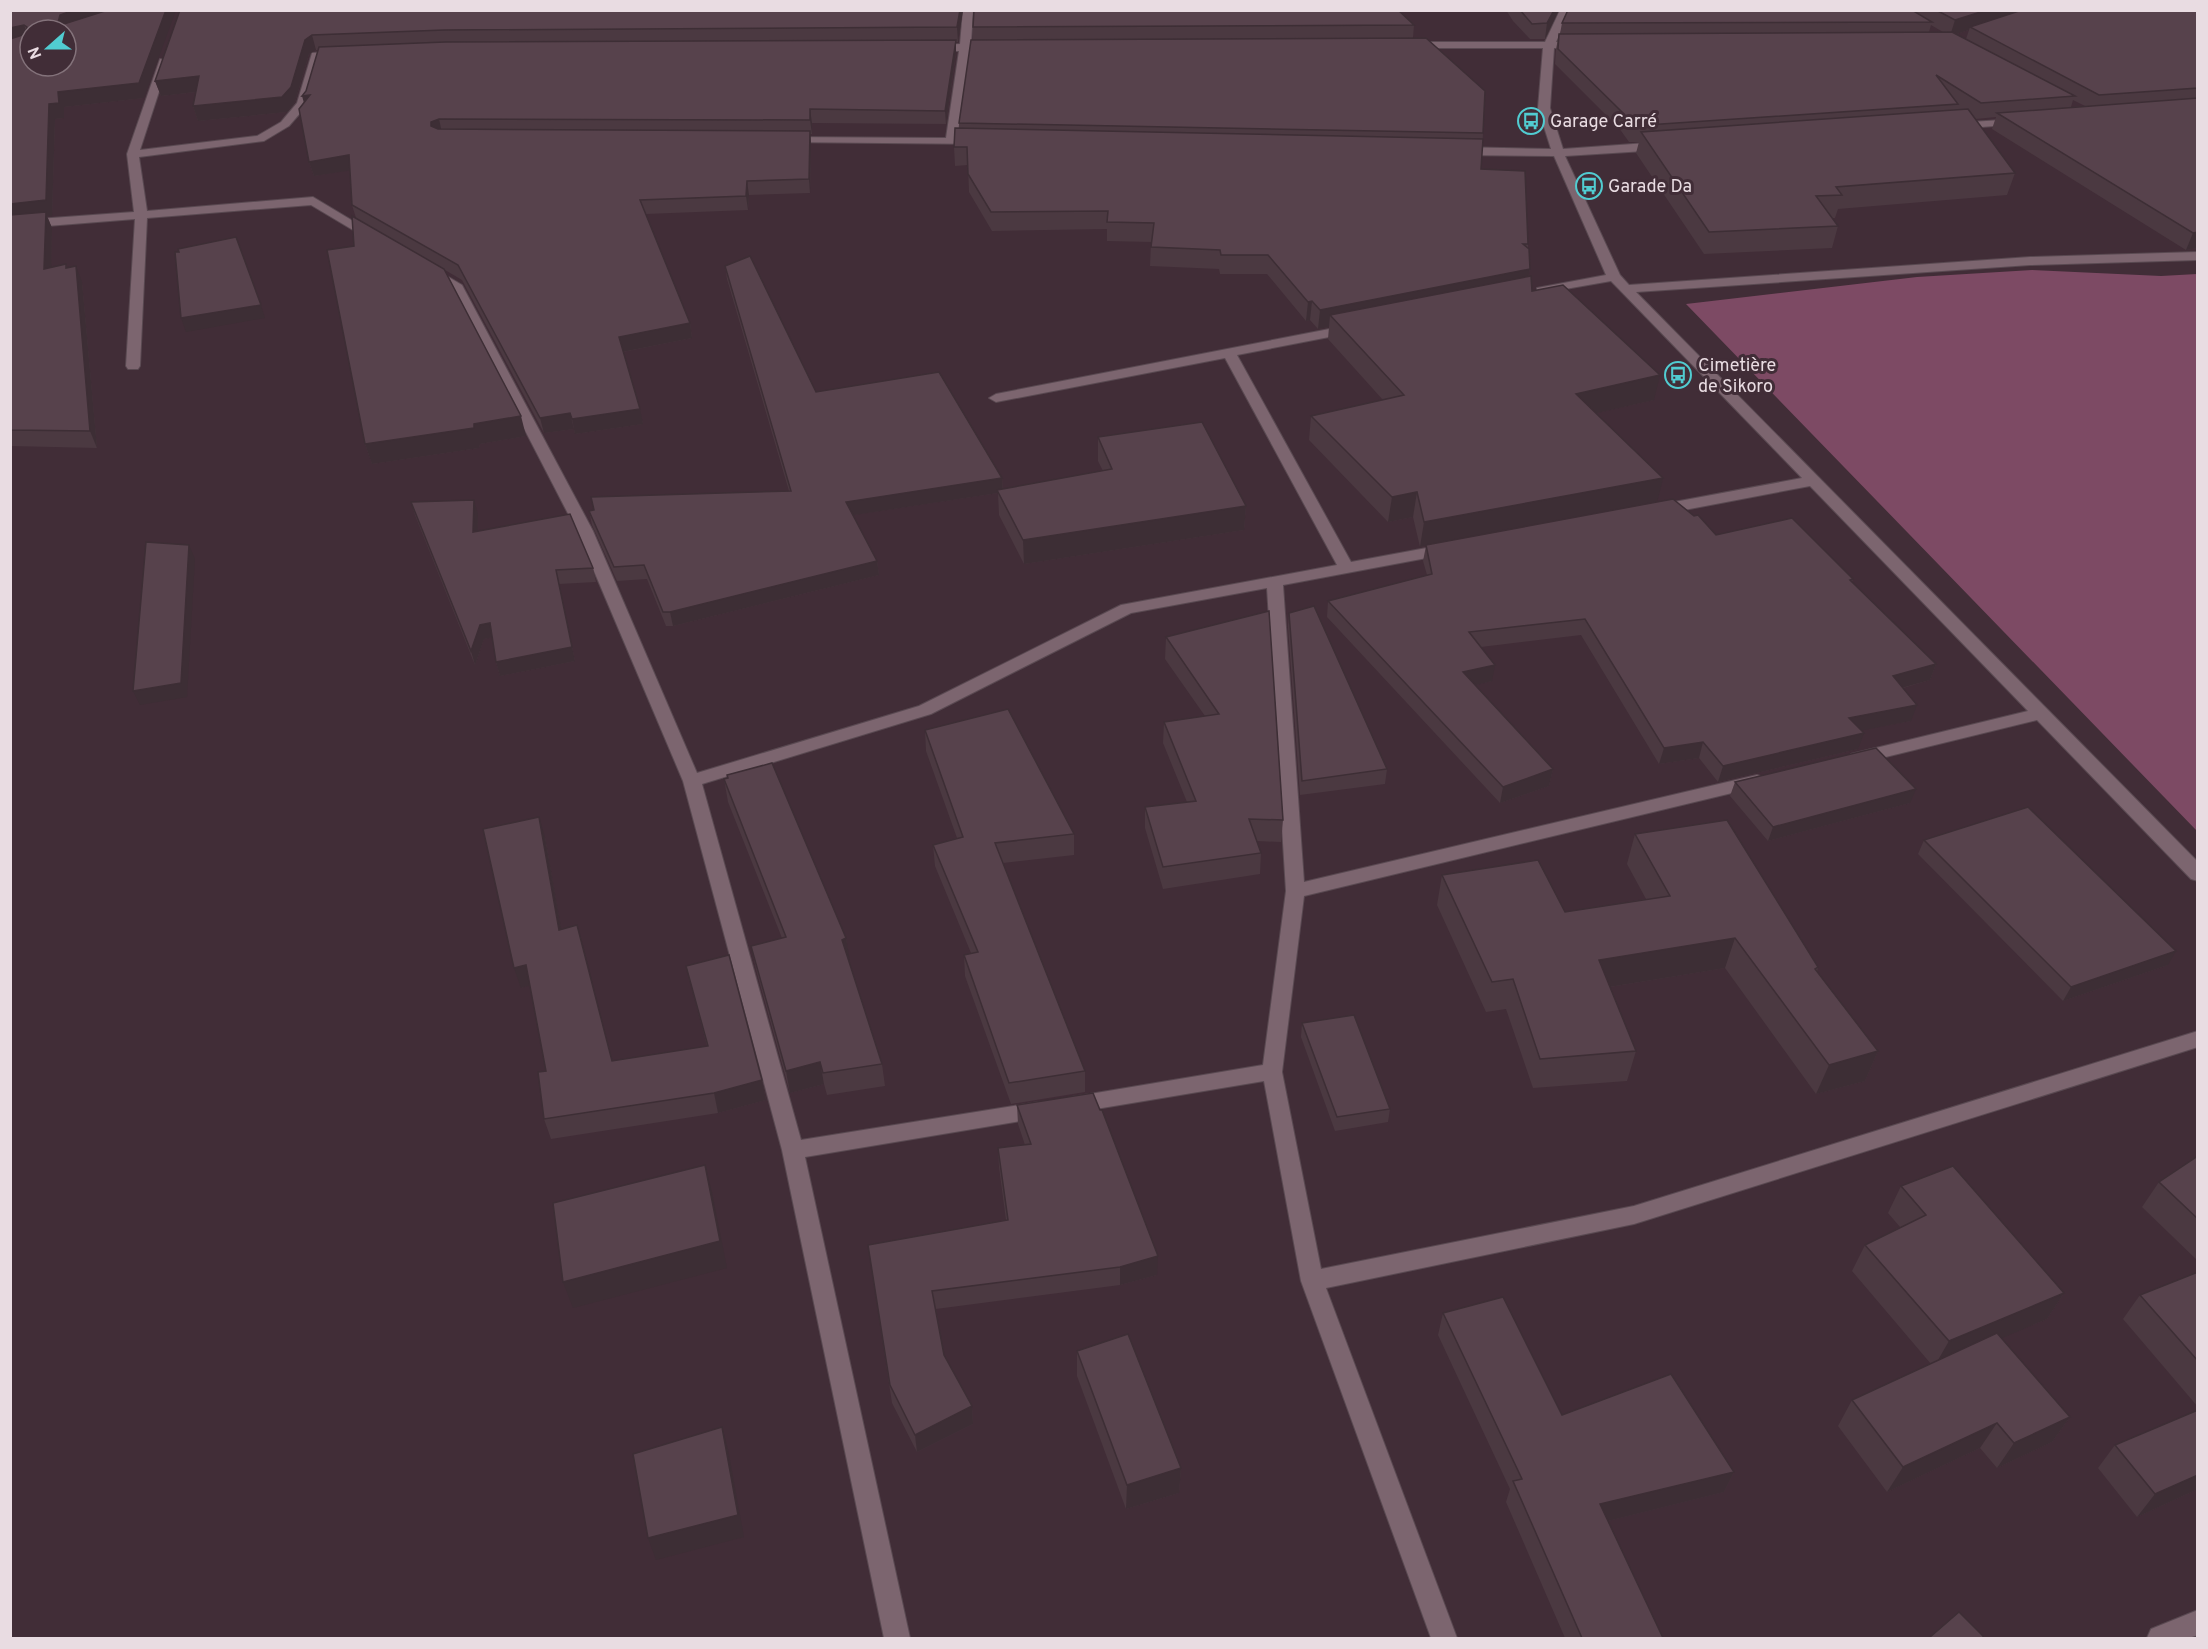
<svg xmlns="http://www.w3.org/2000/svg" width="2208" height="1649" font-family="Overpass,sans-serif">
  <rect width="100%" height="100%" fill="#412d37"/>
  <polygon fill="#7d4a64" points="2032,270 2161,276 2197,274 2197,831 1686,304 1917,277"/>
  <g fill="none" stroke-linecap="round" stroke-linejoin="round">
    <defs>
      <g id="street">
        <polygon points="963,10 973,10 971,44 994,44 999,47 994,50 970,51 957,138 981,140 981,144 782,142 782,138 786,137 946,138 959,51 932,51 927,48 932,45 960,44"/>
        <polygon points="1560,10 1570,10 1556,42 1579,42 1584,45 1579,48 1554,48 1550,108 1563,149 1661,142 1667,146 1661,150 1565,156 1620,275 1629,285 2030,257 2198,252 2198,260 2030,265 1636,292 2198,862 2198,881 2191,879 2037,720 1857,764 1851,762 1848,758 1851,754 2028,711 1810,486 1658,515 1653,513 1650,510 1658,505 1802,478 1611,281 1537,294 1537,288 1606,275 1554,156 1457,155 1451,151 1457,147 1551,149 1538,108 1543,48 1409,48 1404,45 1409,42 1545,42"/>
        <polygon points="340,51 345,54 344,56 321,58 308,104 289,126 264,141 139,157 147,211 313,197 378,236 372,240 368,239 311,205 147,218 140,366 138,369 128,369 126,366 135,219 10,229 10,221 134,212 127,154 160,59 169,61 140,150 257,136 281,122 297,103 312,53"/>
        <polygon points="2017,119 2021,120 2021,124 1955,129 1949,126 1955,123"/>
        <polygon points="430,266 462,285 593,531 697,773 919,706 1121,605 1337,565 1225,358 996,402 989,398 996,394 1350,325 1355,326 1355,332 1237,355 1351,562 1448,544 1456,549 1448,554 1283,585 1304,882 1757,775 1763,777 1766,781 1757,787 1304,896 1282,1072 1321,1269 1634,1206 2198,1031 2198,1047 1634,1224 1326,1288 1457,1638 1431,1638 1301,1281 1264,1081 1072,1113 1065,1111 1062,1105 1065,1099 1072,1097 1263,1065 1286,891 1267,588 1131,613 931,714 702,784 801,1140 1039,1102 1046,1104 1049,1110 1046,1116 1039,1118 805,1157 910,1638 884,1638 782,1150 683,781 577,531 451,287 425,273 424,270"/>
        <polygon points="2198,1610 2198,1635 2189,1638 2147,1638 2151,1629"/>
      </g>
    </defs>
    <use href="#street" stroke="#594951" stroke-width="2"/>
    <use href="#street" fill="#7c656f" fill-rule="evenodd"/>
  </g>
  <g fill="#4b3941" fill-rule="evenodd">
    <polygon points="10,10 144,98 64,107 64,118 55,119 52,216 47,216 52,228 51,267 66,264 67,268 82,282 97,448 10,446"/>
    <polygon points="180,10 963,10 958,42 956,42 956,53 946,124 812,123 812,134 810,134 811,145 810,193 749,195 748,210 646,214 690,323 692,338 623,352 643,424 575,434 574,429 544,433 462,280 445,270 526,436 480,444 479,448 372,464 365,444 354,246 356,218 352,205 350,170 314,176 309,162 304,103 306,91 318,50 316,50 309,54 295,102 287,112 198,121 193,106 196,92 161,96 155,81"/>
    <polygon points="1506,10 1559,10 1545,39 1530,39 1513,21"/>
    <path d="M1568 10H2198V248L2186 250 1992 129 1996 117 1976 119 1973 117 2015 173 2007 195 1838 209 1835 218H1832L1838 226 1832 248 1704 254 1636 153 1639 142H1629L1619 128 1555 64 1556 49 1559 34H1560L1562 23ZM1931 25 1943 32H1929ZM1969 30 1966 39 1956 34ZM2073 100 2085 106 2071 107Z"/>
    <polygon points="1414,25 1413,38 1483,133 1481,169 1528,244 1528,248 1530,269 1528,277 1532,291 1654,400 1596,413 1657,502 1716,535 1853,579 1852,582 1936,664 1930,680 1903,688 1911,721 1861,730 1858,749 1718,782 1699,758 1659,764 1581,635 1481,647 1492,681 1475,685 1553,769 1549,786 1500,803 1327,617 1328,601 1427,575 1423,561 1426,546 1420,547 1413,517 1388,522 1309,440 1311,416 1383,400 1328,339 1329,327 1318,329 1310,320 1306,321 1267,274 1220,274 1219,269 1150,266 1151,242 1107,241 1107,229 992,231 969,192 968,165 955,166 954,147 959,128 959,123 973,40 973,27"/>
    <polygon points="725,266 816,392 1002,478 1003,489 1103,471 1098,461 1098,437 1246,506 1244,530 1024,564 999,515 998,493 853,515 877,561 879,575 673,626 666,626 647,579 617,581 592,525 589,511 789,491 727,279"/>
    <polygon points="411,502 478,514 477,531 593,568 596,582 559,584 575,661 500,676 496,662 492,637 484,639 475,665 415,515"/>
    <polygon points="1269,611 1283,820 1281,842 1257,841 1261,853 1260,874 1163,889 1145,828 1145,807 1187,802 1163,743 1164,722 1205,716 1165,659 1166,637"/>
    <polygon points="1289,613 1387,769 1385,784 1300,795 1288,627"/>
    <polygon points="925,730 1074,834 1074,855 1003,863 1085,1071 1085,1092 1011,1104 965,976 964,955 971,953 935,866 933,845 957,838 926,751"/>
    <polygon points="724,779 846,938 849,961 882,1064 885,1086 827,1095 824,1084 790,1093 756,969 751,946 782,938 728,802"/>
    <polygon points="1735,782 1910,803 1768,841 1730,796"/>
    <polygon points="1635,834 1818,967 1817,972 1878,1051 1865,1081 1816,1094 1725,968 1610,987 1636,1051 1627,1081 1533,1088 1506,1009 1486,1012 1437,905 1442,875 1565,912 1646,899 1627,864"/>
    <polygon points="545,837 561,929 577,925 612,1061 707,1046 686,966 762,1080 766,1100 718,1113 551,1139 544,1119 546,1071 530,985 521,988"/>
    <polygon points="1924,840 2168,965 2063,1001 1918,854"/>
    <polygon points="1302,1023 1390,1109 1388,1122 1335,1131 1301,1037"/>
    <polygon points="1017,1105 1157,1275 1120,1285 936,1309 944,1355 972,1406 973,1424 917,1452 892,1403 868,1245 1006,1220 999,1167 998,1148 1025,1145 1018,1124"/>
    <polygon points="2198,1156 2198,1261 2142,1207 2159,1182"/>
    <polygon points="1901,1186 2064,1293 2047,1319 2001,1338 2070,1417 2052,1442 1997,1468 1980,1448 1887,1492 1838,1426 1852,1400 1931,1364 1852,1271 1865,1245 1900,1227 1888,1213"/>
    <polygon points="2198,1272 2198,1407 2123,1319 2140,1295"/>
    <polygon points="1443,1313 1562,1415 1734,1472 1724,1492 1608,1521 1663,1638 1565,1638 1506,1502 1510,1489 1438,1335"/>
    <polygon points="1077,1351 1181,1468 1179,1493 1126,1509 1077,1376"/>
    <polygon points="2198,1410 2198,1489 2137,1517 2098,1468 2115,1445"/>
  </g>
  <g fill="#3d2e35">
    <polygon points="74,10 125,10 65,29 58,23 60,15"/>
    <polygon points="166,10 176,10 144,98 64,107 64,118 55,119 52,216 47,216 52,228 51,285 10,221 10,204 49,104 58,92"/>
    <polygon points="960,10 963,10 958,42 957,27"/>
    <polygon points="1554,10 1559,10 1545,39 1547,23"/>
    <polygon points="1987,10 2031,10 1970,27 1969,30 1950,36 1955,20"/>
    <polygon points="24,25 29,39 10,44 10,28"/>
    <polygon points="312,35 316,50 309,54 295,102 287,112 198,121 193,106"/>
    <polygon points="956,40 956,53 946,124 945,111"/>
    <polygon points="199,76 204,91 161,96 155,81"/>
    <polygon points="310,95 306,110 302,96"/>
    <polygon points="810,109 812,123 812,134 810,120"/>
    <polygon points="439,119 442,133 431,126 431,122"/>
    <polygon points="810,131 811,145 810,193 809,179"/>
    <polygon points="349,155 353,170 314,176 309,162"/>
    <polygon points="747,181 749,195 748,210 746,196"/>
    <polygon points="2198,232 2198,248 2186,250 2193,233"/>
    <polygon points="76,266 82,282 97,448 90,431"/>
    <polygon points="1530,269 1526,288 1330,315 1329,327 1318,329 1320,310"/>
    <polygon points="1312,301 1310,320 1306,321 1308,302"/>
    <polygon points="261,305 265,318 186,332 181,318"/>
    <polygon points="690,323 692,338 622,352 619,337"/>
    <polygon points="1660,375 1654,400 1571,419 1576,394"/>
    <polygon points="640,409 643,424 575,434 572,419"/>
    <polygon points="570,413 574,429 544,433 540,418"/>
    <polygon points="521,416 526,436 480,444 479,448 372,464 365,444 474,424"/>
    <polygon points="1002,478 1003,492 997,490 998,493 848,516 846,502"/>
    <polygon points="1663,478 1657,503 1420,547 1424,522"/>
    <polygon points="1417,492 1413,517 1388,522 1392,497"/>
    <polygon points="474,500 478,514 477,546 473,532"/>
    <polygon points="1246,506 1244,530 1024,564 1023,540"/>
    <polygon points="189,545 195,559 187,697 140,705 133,691"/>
    <polygon points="877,561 879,575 673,626 670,612"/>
    <polygon points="556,570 575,661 500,676 496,662"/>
    <polygon points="490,623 494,637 484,639 475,665 471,651 480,625"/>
    <polygon points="1936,664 1930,680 1887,692 1893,676"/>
    <polygon points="1495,665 1492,681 1461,689 1463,672"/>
    <polygon points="1917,705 1911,721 1843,734 1849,718"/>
    <polygon points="1864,733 1858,749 1718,782 1723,766"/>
    <polygon points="1703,742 1699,758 1659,764 1664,748"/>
    <polygon points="1553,769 1549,786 1500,803 1503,787"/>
    <polygon points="1916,789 1910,803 1768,841 1773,827"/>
    <polygon points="539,817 545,837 565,950 559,930"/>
    <polygon points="577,925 583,945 617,1081 612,1061"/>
    <polygon points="846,938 850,961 845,963 842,940"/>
    <polygon points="1735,938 1725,968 1591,990 1599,960"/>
    <polygon points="2176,951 2168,965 2063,1001 2071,987"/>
    <polygon points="526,965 532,985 521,988 514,968"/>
    <polygon points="1878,1051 1865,1081 1816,1094 1829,1065"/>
    <polygon points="820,1062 824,1084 790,1093 786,1071"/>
    <polygon points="762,1080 766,1100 718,1113 714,1093"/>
    <polygon points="705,1165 712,1192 727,1268 573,1308 563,1282"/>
    <polygon points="1158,1256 1157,1275 1120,1285 1120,1267"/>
    <polygon points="2064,1293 2047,1319 1934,1367 1949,1341"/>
    <polygon points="972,1406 973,1424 917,1452 915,1435"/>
    <polygon points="2070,1417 2052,1442 1997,1468 2014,1443"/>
    <polygon points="1997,1423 1980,1448 1887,1492 1903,1467"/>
    <polygon points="722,1427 728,1449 744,1537 656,1560 648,1538"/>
    <polygon points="1181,1468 1179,1493 1126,1509 1127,1485"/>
    <polygon points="1734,1472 1724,1492 1592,1525 1600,1504"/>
    <polygon points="2198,1475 2198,1489 2137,1517 2155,1494"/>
  </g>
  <g fill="#57424c" stroke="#3d2e35" stroke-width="1.5" fill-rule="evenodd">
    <path d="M10 10H74L60 15 58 23 61 25 108 10H166L139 83 58 92 59 103 49 104 46 200 10 204V39L26 34 27 27 24 25 10 28ZM30 30H66V66H30Z"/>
    <polygon points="180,10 960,10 957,27 444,30 312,35 305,40 291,87 282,97 193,106 199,76 155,81"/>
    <polygon points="974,10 1398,10 1414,25 973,27"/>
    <polygon points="1520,10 1554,10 1547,23 1532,24"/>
    <polygon points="1568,10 1912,10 1932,22 1562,23"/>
    <polygon points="1936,10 1987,10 1955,20"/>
    <polygon points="2022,10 2198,10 2198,88 2099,95 1970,27"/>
    <polygon points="1952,32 2075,96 1981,103 1936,75 1958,104 1632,126 1622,112 1558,49 1559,34"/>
    <polygon points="1426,38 1485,91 1483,133 959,123 971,40"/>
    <polygon points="956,40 945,111 810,109 810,120 439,119 431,122 431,126 438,129 810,131 809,179 747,181 746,196 640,200 690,323 619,337 640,409 572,419 570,413 540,418 458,265 352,205 349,155 309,162 299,109 310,95 302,96 306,91 319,47 445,42"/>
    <polygon points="2198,98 2198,232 2193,233 1997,113"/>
    <polygon points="1968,109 2015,173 1836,187 1842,195 1816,196 1838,226 1709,232 1641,132"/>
    <polygon points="955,128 1483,139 1481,169 1525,171 1528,244 1523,244 1529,249 1530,269 1320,310 1312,301 1308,302 1268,255 1221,255 1220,250 1151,247 1154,223 1107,222 1108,211 991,212 968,174 967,147 954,147"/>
    <polygon points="46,212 44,269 66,264 66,268 76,266 90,431 10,430 10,215"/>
    <polygon points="352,216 444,269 521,416 474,424 474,428 365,444 327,250 354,246"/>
    <polygon points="236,237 261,305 181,318 175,252 179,252 178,249"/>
    <polygon points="750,256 816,392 939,372 1002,478 846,502 877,561 670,612 663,612 644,565 614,567 589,511 594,510 591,497 791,491 725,266"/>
    <polygon points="1531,276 1532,291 1563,285 1660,375 1576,394 1663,478 1424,522 1417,492 1392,497 1311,416 1404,395 1330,315"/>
    <polygon points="1202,422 1246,506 1023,540 997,490 1112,469 1098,437"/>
    <polygon points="1673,499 1694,516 1698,515 1716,535 1792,518 1853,579 1850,580 1936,664 1893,676 1917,705 1849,718 1864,733 1723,766 1703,742 1664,748 1585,619 1469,632 1495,665 1463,672 1553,769 1503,787 1328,601 1432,574 1426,545"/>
    <polygon points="474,500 473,532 570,514 593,568 556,570 572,647 496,662 490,623 480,625 471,651 411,502"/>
    <polygon points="146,542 189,545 181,683 133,691"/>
    <polygon points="1314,606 1387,769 1302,781 1289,613"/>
    <polygon points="1269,611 1283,820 1249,819 1261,853 1163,867 1145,807 1196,801 1164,722 1219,714 1166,637"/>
    <polygon points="1008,709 1074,834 995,843 1085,1071 1009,1083 964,955 978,952 933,845 963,837 925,730"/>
    <polygon points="1876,748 1916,789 1773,827 1735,782"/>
    <polygon points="772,763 846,938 842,940 882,1064 823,1073 820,1062 786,1071 751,946 786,937 724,779 728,778 727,775"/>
    <polygon points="2028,807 2176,951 2071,987 1924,840"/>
    <polygon points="539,817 559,930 577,925 612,1061 708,1046 686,966 729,955 762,1080 714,1093 544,1119 538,1072 546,1071 526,965 514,968 483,829"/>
    <polygon points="1727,820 1818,967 1815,969 1878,1051 1829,1065 1735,938 1599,960 1636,1051 1540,1059 1513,979 1492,982 1442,875 1538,860 1565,912 1670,896 1635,834"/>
    <polygon points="1354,1015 1390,1109 1337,1117 1302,1023"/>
    <polygon points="1093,1093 1100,1110 1102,1110 1158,1256 1120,1267 932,1291 944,1355 972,1406 915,1435 890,1385 868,1245 1008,1220 998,1148 1031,1144 1017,1105"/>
    <polygon points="2198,1156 2198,1219 2159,1182"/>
    <polygon points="705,1165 720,1241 563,1282 553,1203"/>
    <polygon points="1953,1166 2064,1293 1949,1341 1865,1245 1926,1215 1901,1186"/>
    <polygon points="2198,1272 2198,1361 2140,1295"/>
    <polygon points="1503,1297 1562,1415 1671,1374 1734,1472 1600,1504 1663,1638 1582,1638 1513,1481 1522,1479 1443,1313"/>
    <polygon points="1997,1333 2070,1417 2014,1443 1997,1423 1903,1467 1852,1400"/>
    <polygon points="1128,1334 1181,1468 1127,1485 1077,1351"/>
    <polygon points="2198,1410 2198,1475 2155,1494 2115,1445"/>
    <polygon points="722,1427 738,1515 648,1538 633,1454"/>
    <polygon points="1959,1612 1983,1636 1983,1638 1929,1638"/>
  </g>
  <defs>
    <symbol id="bus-ring" viewBox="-11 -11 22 22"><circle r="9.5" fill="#412d37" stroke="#51ccd1" stroke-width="1.5"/><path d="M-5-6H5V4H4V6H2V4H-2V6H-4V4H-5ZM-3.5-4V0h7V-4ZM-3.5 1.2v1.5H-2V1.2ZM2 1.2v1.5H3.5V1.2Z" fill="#51ccd1"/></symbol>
  </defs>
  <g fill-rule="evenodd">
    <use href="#bus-ring" x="1516" y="106" width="30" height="30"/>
    <use href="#bus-ring" x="1574" y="171" width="30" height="30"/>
    <use href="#bus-ring" x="1663" y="360" width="30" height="30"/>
  </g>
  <g text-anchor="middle" stroke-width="6" stroke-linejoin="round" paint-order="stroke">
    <g font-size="18" fill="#e9dce2" stroke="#412d37" text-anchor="start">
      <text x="1550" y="127">Garage Carré</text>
      <text x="1608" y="192">Garade Da</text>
      <text x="1698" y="371">Cimetière<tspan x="1698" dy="21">de Sikoro</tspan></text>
    </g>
  </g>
  <rect width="2208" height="1649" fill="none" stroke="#e9dce2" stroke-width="24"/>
  <g transform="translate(48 48) rotate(249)"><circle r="28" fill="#412d37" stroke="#84737b" stroke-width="1.5"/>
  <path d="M0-4.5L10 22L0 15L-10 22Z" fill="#51ccd1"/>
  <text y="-9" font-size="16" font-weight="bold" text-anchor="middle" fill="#e9dce2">N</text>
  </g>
</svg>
